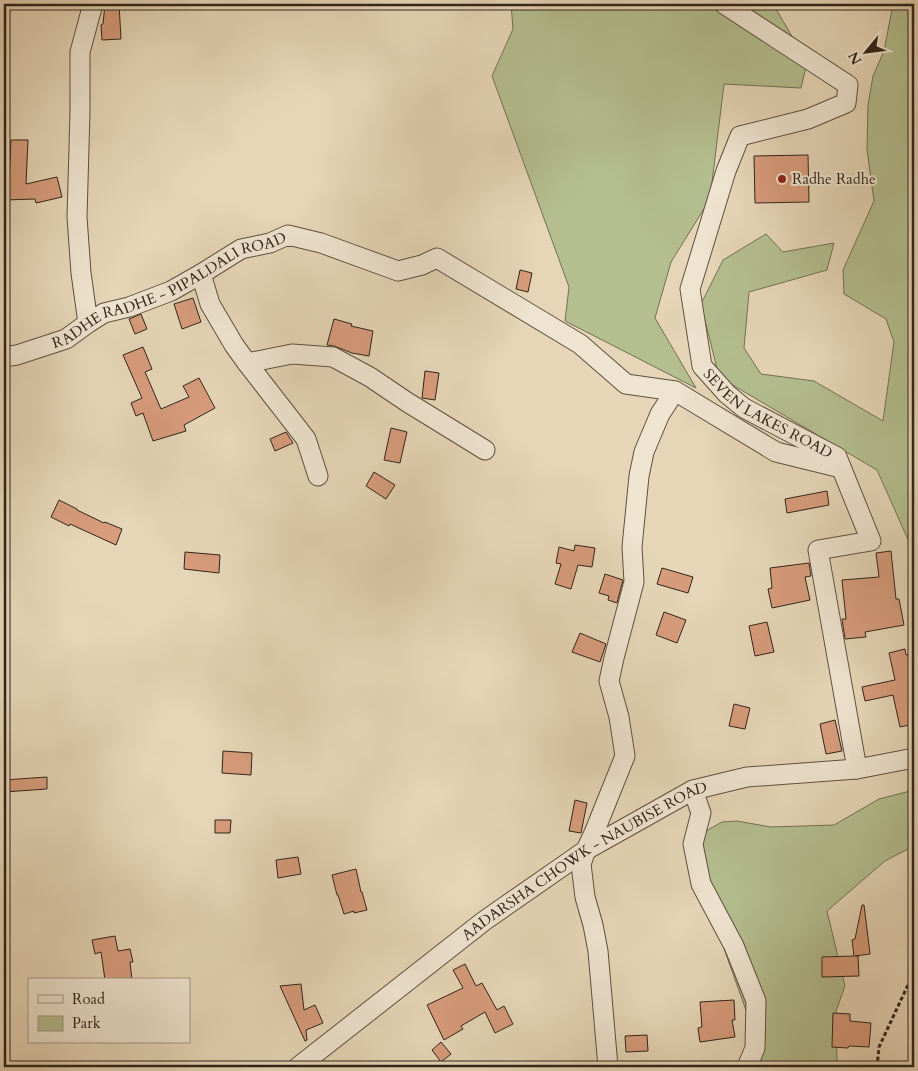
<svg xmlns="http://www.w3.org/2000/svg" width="918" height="1071" font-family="Cardo,serif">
  <rect width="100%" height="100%" fill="#e6d6b7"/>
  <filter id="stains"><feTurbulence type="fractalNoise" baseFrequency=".004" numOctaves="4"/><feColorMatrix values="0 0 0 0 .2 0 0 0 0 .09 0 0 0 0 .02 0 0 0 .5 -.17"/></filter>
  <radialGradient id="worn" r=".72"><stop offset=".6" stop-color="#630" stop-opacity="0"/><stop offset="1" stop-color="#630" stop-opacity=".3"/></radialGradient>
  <g fill="#b4be8f" stroke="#727154">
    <polygon points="511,4 773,4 807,62 801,88 724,84 710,199 671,262 655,318 696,388 565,321 569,287 492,76 513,29"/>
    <polygon points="893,4 914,4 914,553 877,470 719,377 701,304 723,260 766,234 783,252 834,243 827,270 749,292 744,348 761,374 814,381 883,421 894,342 886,319 844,294 843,270 874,201 867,150 868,105 873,76 884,51"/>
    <polygon points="914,790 914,851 908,849 885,861 827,911 845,986 836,1011 837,1063 836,1067 759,1067 757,1041 701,884 701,835 711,828 722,822 737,821 771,827 834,825 879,799"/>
  </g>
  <g fill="#d79c7c" stroke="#30241a">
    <polygon points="105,4 119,4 121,39 102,40 101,25 103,24"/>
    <polygon points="11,140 28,140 26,184 57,177 62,197 36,203 35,199 4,200 4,181 9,181"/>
    <polygon points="808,155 809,202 755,203 754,156"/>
    <polygon points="520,270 532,273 528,292 516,289"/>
    <polygon points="193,298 201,322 182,329 174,304"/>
    <polygon points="141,314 147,329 135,334 129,319"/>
    <polygon points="334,319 352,324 351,326 373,331 369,356 352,353 334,346 327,345"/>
    <polygon points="143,347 152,369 145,372 161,409 189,397 183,386 199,378 215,408 184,425 186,431 153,441 143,413 136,416 131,403 142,398 123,355"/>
    <polygon points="425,371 439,373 435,400 422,398"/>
    <polygon points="391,428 407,432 400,463 384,460"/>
    <polygon points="286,432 293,443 275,451 270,439"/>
    <polygon points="374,472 395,485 386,499 366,486"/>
    <polygon points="827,491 829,505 787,513 785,499"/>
    <polygon points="59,500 77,509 77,510 104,523 105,522 122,529 116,545 70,524 69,526 51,517"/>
    <polygon points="575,545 595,548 592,567 578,565 571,589 555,584 561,564 556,563 559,547 574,551"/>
    <polygon points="891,551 896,599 899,599 904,625 865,632 866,637 845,639 842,619 846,619 842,580 879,577 876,553"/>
    <polygon points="185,552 220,555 219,573 184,569"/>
    <polygon points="809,563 811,576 805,577 810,600 772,608 768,589 772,588 770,568"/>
    <polygon points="662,568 693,577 688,593 657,584"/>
    <polygon points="605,574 623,580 617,603 608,600 609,596 599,593"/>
    <polygon points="664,612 686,620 677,643 656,635"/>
    <polygon points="767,622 774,652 755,656 749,626"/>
    <polygon points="580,633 606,644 600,662 572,652"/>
    <polygon points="905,649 906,655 914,653 914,724 900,727 893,695 865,701 862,687 895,680 889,653"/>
    <polygon points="734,704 750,708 745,729 729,726"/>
    <polygon points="835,720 842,751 826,754 820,724"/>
    <polygon points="223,751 252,753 251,775 222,773"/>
    <polygon points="47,777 47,789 4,792 4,780"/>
    <polygon points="575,800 587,803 581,833 569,831"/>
    <polygon points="215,820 231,820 230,833 215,833"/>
    <polygon points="298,857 301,874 278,878 276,860"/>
    <polygon points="356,869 361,892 362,892 367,910 354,913 354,911 344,914 338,895 337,895 332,875"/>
    <polygon points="862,905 864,905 870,954 855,956 858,956 859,976 822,977 822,957 854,956 852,940 855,939"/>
    <polygon points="115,936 118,951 130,949 133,962 130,962 132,980 105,980 101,952 95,954 92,940"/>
    <polygon points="465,964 476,986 482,983 497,1010 504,1006 513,1024 495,1033 485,1012 461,1026 463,1029 444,1040 427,1005 463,988 453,970"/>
    <polygon points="301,984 304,1010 315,1005 323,1023 306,1030 307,1040 305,1041 280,986"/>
    <polygon points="734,1000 735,1020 732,1020 735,1037 700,1042 698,1028 702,1027 700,1002"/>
    <polygon points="833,1013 850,1014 850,1021 871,1023 869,1047 849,1046 848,1048 832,1047"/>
    <polygon points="647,1035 648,1051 626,1052 625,1036"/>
    <polygon points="441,1042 451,1054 441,1062 432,1050"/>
  </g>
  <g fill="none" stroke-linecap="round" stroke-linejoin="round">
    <defs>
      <g id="street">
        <path id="s1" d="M724 4 848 85 846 103 808 119 740 136 726 171 690 289 702 366 727 394 744 408 837 457 871 541 818 550 857 769"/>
        <polyline points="201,274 210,304 234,345 247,363 306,439 318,476"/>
        <polyline points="88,323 81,273 77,217 80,112 80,52 93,4"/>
        <path id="s2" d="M4 357 17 355 66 339 88 323 104 313 129 307 171 291 201 274 241 249 270 243 288 235 321 243 398 271 422 265 437 258 580 344 626 384 675 391 776 452 841 468"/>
        <polyline points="247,363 292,354 333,357 370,377 407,402 485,450"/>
        <polyline points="693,790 701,813 693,844 701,884 734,946 756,1001 755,1048 747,1067"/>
        <path id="s3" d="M298 1067 484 921 586 850 693 790 747 777 857 769 914 758"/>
        <polyline points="608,1067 598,951 593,925 585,897 581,864 586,850 594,833 625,756 619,717 609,681 614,658 634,582 632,547 639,476 644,452 660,414 675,391"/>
      </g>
    </defs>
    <use href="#street" stroke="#5e5041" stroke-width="21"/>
    <polyline stroke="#30241a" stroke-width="3" stroke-dasharray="4 2.5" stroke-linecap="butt" points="877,1067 879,1047 914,972"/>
    <use href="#street" stroke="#efe4d0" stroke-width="19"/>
  </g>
  <circle fill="#8f2418" stroke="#efe4d0" stroke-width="2" cx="782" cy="179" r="5"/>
  <g text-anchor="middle" stroke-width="4" stroke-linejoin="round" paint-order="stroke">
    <g font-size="15" fill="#30241a" stroke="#efe4d0" text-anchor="start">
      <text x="792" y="184">Radhe Radhe</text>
    </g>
    <g font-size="15" fill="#30241a" stroke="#efe4d0">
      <text dy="5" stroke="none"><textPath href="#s2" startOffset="180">RADHE RADHE - PIPALDALI ROAD</textPath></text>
      <text dy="5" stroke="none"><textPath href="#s1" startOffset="599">SEVEN LAKES ROAD</textPath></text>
      <text dy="5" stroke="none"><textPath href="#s3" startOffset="354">AADARSHA CHOWK - NAUBISE ROAD</textPath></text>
    </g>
  </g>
  <rect width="918" height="1071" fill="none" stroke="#e6d6b7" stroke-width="20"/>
  <rect x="5" y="5" width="908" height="1061" fill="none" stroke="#30241a" stroke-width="2.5"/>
  <rect x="10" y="10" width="898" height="1051" fill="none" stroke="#30241a"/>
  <rect x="28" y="978" width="162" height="65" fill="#efe4d0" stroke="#a39787"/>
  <rect x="38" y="995" width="25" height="8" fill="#efe4d0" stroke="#a39787"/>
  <text x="72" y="1004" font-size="15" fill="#30241a">Road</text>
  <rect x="38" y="1016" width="25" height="15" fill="#b4be8f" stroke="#a39787"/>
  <text x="72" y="1028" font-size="15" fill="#30241a">Park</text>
  <g transform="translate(866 52) rotate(241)" stroke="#efe4d0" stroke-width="4" paint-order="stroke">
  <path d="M0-4L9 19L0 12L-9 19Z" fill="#30241a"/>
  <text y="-8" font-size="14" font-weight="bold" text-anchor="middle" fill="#30241a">N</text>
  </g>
  <rect width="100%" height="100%" filter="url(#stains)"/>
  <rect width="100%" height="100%" fill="url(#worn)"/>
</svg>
